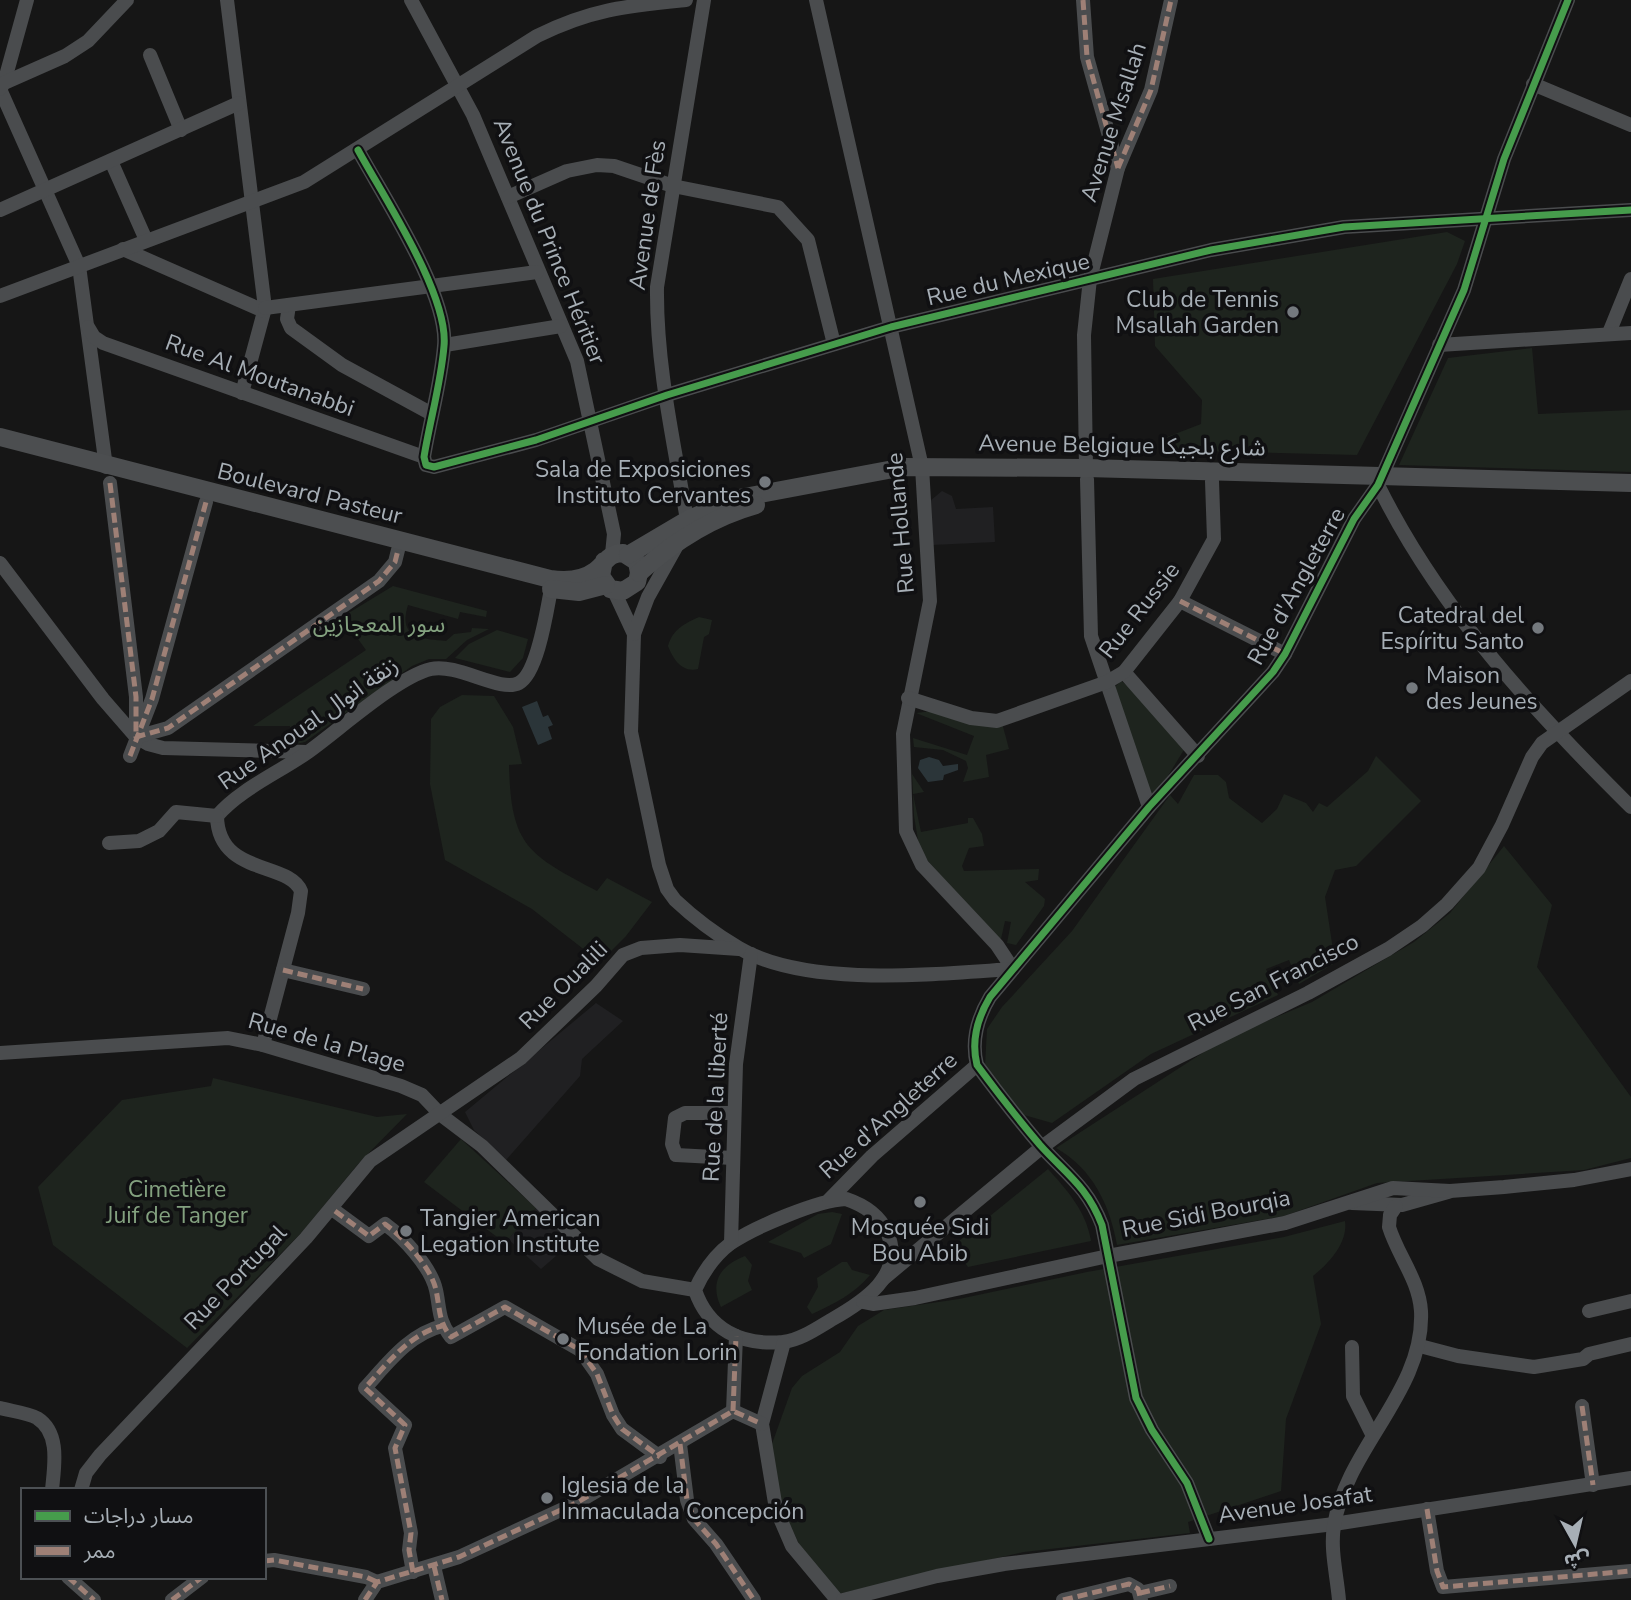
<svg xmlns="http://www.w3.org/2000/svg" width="1631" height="1600" font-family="'Nunito Sans','Noto Sans Arabic',sans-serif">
  <rect width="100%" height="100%" fill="#161616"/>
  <g fill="#202022">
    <polygon points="942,491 952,496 956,509 993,507 995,542 932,545 930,501"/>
    <polygon points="596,1003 623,1021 582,1059 580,1076 506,1160 474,1130 465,1112"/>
    <polygon points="536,1208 572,1242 541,1269 508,1239"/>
  </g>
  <g fill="#1e241e">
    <polygon points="1447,232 1465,241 1457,264 1357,455 1166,450 1162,439 1201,424 1202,400 1155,346 1153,279"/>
    <polygon points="1532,348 1538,414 1631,410 1631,472 1399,465 1448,358"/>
    <path d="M393 586 487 611 486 617 460 612 458 619 408 605C398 637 419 639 446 641L454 634 471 632 472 628 489 629 467 640 446 659H429L412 666 305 742 291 745 290 726H253L366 650 342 617Z"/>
    <path d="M699 617 712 620 709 634 704 637 698 669C682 673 673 659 668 646 673 629 684 624 699 617Z"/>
    <polygon points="497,630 528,639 523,658 510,672 455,658 469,644"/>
    <polygon points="1121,681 1135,691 1185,748 1149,807 1115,687"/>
    <path d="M462 695 494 696 513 727 522 764 509 765C511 847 528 854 597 891L607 878 652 902 626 936 600 962 532 909 445 860 430 784 431 719 440 707Z"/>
    <polygon points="932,711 1002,723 1009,749 986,755 989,777 963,782 968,768 966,761 943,750 914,747 913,738 967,755 974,736 916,713"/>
    <polygon points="1376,756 1421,801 1356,866 1335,870 1325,897 1335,963 1299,984 1289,960 1266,969 1278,995 1151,1054 1052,1123 1024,1115 985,1066 987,1029 1002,1007 1072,931 1170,795 1178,804 1194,775 1218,775 1226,782 1229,798 1262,823 1277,809 1284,794 1306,803 1313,812 1319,803 1327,807 1368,771"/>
    <polygon points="912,774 924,792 913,794 921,832 968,823 968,818 973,818 982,834 984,846 969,848 962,866 964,871 1039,869 1038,880 1025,882 1045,899 1044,906 1016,945 1007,943 1011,922 1005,921 1001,939 990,931 920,852 914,816"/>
    <path d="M1504 846 1552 905 1537 967 1631 1097V1158L1584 1170 1377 1183 1284 1216 1117 1245C1110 1205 1092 1168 1056 1148L1224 1039 1312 1002 1414 942 1450 913Z"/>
    <polygon points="213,1078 377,1117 407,1114 358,1164 302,1232 187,1348 53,1245 38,1187 122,1100 211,1086"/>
    <polygon points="461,1139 536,1208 505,1243 424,1182"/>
    <path d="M1048 1169C1067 1190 1086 1211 1091 1241L968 1267 953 1246Z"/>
    <polygon points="832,1212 842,1214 831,1244 804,1258 801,1253 768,1242 818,1214"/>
    <path d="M1345 1221C1348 1243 1329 1263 1313 1276L1321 1324 1286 1419 1281 1491 1188 1522 1190 1533 1024 1552 838 1594 799 1544 781 1505 768 1455 792 1388 802 1376 840 1352 858 1326 884 1310 959 1299 1087 1272 1284 1237Z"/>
    <path d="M745 1256 752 1265 748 1281 752 1290 721 1307C709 1282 721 1265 745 1256Z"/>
    <path d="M842 1262H847L852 1270 870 1275C854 1294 834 1304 812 1314L807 1307 818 1287 817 1278Z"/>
  </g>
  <g fill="#2b3539">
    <polygon points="537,701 543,717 548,715 553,725 548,727 552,739 538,745 522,707"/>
    <polygon points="929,757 939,760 943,766 958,764 958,770 944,775 943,780 928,782 918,768 920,760"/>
  </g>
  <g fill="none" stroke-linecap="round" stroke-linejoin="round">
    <g stroke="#4a4c4e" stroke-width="14">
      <polyline points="227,0 265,308 242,393"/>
      <polyline points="411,0 473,115 577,361 614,534 612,554"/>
      <polyline points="816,0 922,467 930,601 903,734 906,831 922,865 997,945 1013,969"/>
      <polyline points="1083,0 1087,57 1118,168"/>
      <polyline points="150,55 181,130"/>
      <polyline points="4,83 27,0"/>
      <polyline points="1533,84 1631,125"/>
      <polyline points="0,89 79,266 106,467"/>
      <polyline points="0,89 4,83 65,56 88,41 127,0"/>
      <path d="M358 150C383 196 449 295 444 346 441 383 430 420 424 457L426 465 434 467 536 440 667 395 891 327 1211 250 1344 227 1631 210"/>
      <polyline points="111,161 146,240"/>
      <polyline points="508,197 567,171 597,165 614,166 673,186 778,207 808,240 834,344"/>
      <polyline points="0,210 239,103"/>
      <polyline points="123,249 264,311"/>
      <path d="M0 296 304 182 537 36C591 9 627 6 686 0"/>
      <polyline points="289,305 287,319 291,328 342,365 432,414"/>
      <polyline points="265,308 537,272"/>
      <polyline points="88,327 94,337 103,343 424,457"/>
      <polyline points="1609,333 1631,279"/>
      <polyline points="445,345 561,326"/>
      <polyline points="1439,345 1631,333"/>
      <polyline points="1086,468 1084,335 1090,279 1118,168 1151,90 1171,0"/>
      <polyline points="1087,479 1091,636 1149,807"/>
      <polyline points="110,483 136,697 136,728"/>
      <path d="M1378 485C1439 609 1534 711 1631 807"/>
      <path d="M687 520C674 443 656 365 657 287L704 0"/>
      <polyline points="0,563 103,699 136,737 148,744 163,748 307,752"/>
      <path d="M614 591 634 634 631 732 659 865 667 889 675 900C693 917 717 935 739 948 806 988 936 974 1013 969"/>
      <polyline points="1180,601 1285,654"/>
      <polyline points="634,634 648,597 676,547"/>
      <polyline points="1124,672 1198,756"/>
      <polyline points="908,698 971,718 997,721 1107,682 1124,672 1180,601 1214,539 1212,481"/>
      <polyline points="136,737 168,728 379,581 395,562 398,550"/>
      <polyline points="130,756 152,699 206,502"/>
      <path d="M217 816C240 789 280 772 308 752 339 730 397 677 431 669 458 663 500 693 519 683 538 673 547 609 551 589"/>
      <path d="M217 816C218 876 289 861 301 891L298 913 263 1045"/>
      <polyline points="109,843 139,841 159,831 176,812 217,816"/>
      <polyline points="283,970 363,989"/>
      <polyline points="0,1053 228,1038 263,1045 401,1086 422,1095 441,1115 482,1146 598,1259 642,1281 695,1290"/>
      <polyline points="733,1158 676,1155 672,1144 675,1118 685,1113 734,1113"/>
      <path d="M846 1199C864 1205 879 1215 887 1232 906 1275 863 1302 831 1320 816 1329 800 1340 783 1342 741 1346 708 1329 695 1290 703 1272 715 1255 731 1243 755 1227 818 1200 846 1199Z"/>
      <polyline points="829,1200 872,1156 977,1065"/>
      <polyline points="1352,1203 1402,1205 1448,1192"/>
      <path d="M335 1211 369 1236 385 1224C403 1237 431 1267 436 1290 440 1308 438 1321 451 1337L505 1307 580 1350 597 1374 613 1415 622 1429 660 1457"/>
      <polyline points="731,1243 736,1064 751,954"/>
      <polyline points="883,1279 1042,1147 1134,1079 1308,993 1388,949 1422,926 1447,904 1479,868 1502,825 1532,757 1542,743 1631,681"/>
      <polyline points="863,1302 873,1304 915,1298 1108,1256 1285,1223 1393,1188 1450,1191 1504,1187 1574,1180 1631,1169"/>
      <polyline points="1589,1311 1631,1301"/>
      <polyline points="784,1342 762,1424 776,1509 792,1546 837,1600"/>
      <polyline points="1420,1346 1458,1356 1534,1367 1583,1359 1589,1354 1631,1344"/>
      <polyline points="1352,1347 1353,1396 1372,1434"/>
      <polyline points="1582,1406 1593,1485"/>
      <path d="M0 1408C11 1411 28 1413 37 1418 61 1433 54 1467 52 1490"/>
      <polyline points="733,1411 736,1336"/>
      <polyline points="680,1444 687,1500 694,1519 716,1544 754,1600"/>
      <polyline points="81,1490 86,1473 100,1455 306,1238 370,1161 521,1058 596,986 623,955 641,948 680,945 739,949"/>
      <polyline points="1427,1509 1437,1571 1443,1587 1631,1571"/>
      <path d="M1209 1539 1187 1483 1152 1430 1136 1398 1102 1225C1087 1186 1066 1174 1040 1145 1018 1119 997 1092 977 1065 971 1041 978 1017 990 997L1149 807 1273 672 1285 654 1354 519 1378 485 1464 290 1504 159 1568 0"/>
      <polyline points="264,1561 274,1560 366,1577 377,1582"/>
      <polyline points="434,1566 442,1600"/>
      <path d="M413 1572 409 1550 411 1533 395 1448 405 1425 365 1388C387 1364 409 1334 442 1326"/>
      <polyline points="68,1577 94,1600"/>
      <polyline points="1140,1593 1170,1586"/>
      <polyline points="172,1600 202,1577"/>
      <polyline points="365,1600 377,1582 459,1557 578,1502 733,1411 762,1424"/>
      <polyline points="843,1600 937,1576 1004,1564 1334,1524 1631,1478"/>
      <polyline points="1063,1600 1129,1584 1138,1589 1141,1600"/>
      <path d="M1339 1600C1337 1576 1330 1549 1334 1526 1346 1448 1425 1391 1421 1311 1419 1280 1398 1256 1389 1227L1390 1215 1396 1206"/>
    </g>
    <g stroke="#4c4e50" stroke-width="18">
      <path d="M0 437 550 579C565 581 582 581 595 571 606 563 608 553 623 553L637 562 639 573 637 582 623 591 610 589 601 576 604 561"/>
      <polyline points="628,555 689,519 739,498 904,467 1086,468 1631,483"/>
      <path d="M639 573C673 542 713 517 756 505"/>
      <polyline points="551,589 579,592 606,585"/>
    </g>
    <g stroke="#9e8076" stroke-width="5" stroke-dasharray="10 5" stroke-linecap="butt">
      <polyline points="1083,0 1087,57 1118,168"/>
      <polyline points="1118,168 1151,90 1171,0"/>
      <polyline points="110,483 136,697 136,737 168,728 379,581 395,562 398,550"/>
      <polyline points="1180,601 1285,654"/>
      <polyline points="130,756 152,699 206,502"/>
      <polyline points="283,970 363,989"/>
      <path d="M335 1211 369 1236 385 1224C403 1237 431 1267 436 1290 440 1308 438 1321 451 1337L505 1307 580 1350 597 1374 613 1415 622 1429 660 1457"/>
      <polyline points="1582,1406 1593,1485"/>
      <polyline points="733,1411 736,1336"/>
      <polyline points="680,1444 687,1500 694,1519 716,1544 754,1600"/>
      <polyline points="1427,1509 1437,1571 1443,1587 1631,1571"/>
      <polyline points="264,1561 274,1560 366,1577 377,1582"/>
      <polyline points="434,1566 442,1600"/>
      <path d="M413 1572 409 1550 411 1533 395 1448 405 1425 365 1388C387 1364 409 1334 442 1326"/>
      <polyline points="68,1577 94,1600"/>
      <polyline points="1140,1593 1170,1586"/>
      <polyline points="172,1600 202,1577"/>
      <polyline points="365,1600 377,1582 459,1557 578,1502 733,1411 762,1424"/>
      <polyline points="1063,1600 1129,1584 1138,1589 1141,1600"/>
    </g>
    <defs>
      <g id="cycleway">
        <path d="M358 150C383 196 449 295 444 346 441 383 430 420 424 457L426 465 434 467 536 440 667 395 891 327 1211 250 1344 227 1631 210"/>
        <path d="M1209 1539 1187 1483 1152 1430 1136 1398 1102 1225C1087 1186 1066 1174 1040 1145 1018 1119 997 1092 977 1065 971 1041 978 1017 990 997L1149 807 1273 672 1285 654 1354 519 1378 485 1464 290 1504 159 1568 0"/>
      </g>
    </defs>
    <use href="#cycleway" stroke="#101012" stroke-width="11"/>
    <use href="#cycleway" stroke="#469c4c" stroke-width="7"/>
  </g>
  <g fill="#74797e" stroke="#101012" stroke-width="2.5">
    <circle cx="1293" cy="312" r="7"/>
    <circle cx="765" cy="482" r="7"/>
    <circle cx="1538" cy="628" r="7"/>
    <circle cx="1412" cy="688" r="7"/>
    <circle cx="920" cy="1202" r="7"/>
    <circle cx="406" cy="1231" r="7"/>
    <circle cx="563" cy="1339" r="7"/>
    <circle cx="547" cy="1498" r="7"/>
  </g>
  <g text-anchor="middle" stroke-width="7" stroke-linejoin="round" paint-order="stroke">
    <g font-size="23" fill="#a7afb6" stroke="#101012">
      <text transform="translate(1113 122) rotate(-72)" y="8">Avenue Msallah</text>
      <text transform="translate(647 215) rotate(-82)" y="8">Avenue de Fès</text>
      <text transform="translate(550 241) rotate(68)" y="8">Avenue du Prince Héritier</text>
      <text transform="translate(1008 279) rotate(-13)" y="8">Rue du Mexique</text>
      <text transform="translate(260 375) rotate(20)" y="8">Rue Al Moutanabbi</text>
      <text transform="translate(1122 445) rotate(1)" y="8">Avenue Belgique شارع بلجيكا</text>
      <text transform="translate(310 493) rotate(14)" y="8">Boulevard Pasteur</text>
      <text transform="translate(900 523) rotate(-95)" y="8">Rue Hollande</text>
      <text transform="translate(1296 586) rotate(-61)" y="8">Rue d'Angleterre</text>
      <text transform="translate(1139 610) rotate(-52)" y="8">Rue Russie</text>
      <text transform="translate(308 723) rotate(-35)" y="8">Rue Anoual زنقة انوال</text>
      <text transform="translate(1273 982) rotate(-27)" y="8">Rue San Francisco</text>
      <text transform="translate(563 985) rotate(-45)" y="8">Rue Oualili</text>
      <text transform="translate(327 1042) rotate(16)" y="8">Rue de la Plage</text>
      <text transform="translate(715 1097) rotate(-87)" y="8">Rue de la liberté</text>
      <text transform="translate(888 1115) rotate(-42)" y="8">Rue d'Angleterre</text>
      <text transform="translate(1206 1213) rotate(-11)" y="8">Rue Sidi Bourqia</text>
      <text transform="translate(235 1277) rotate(-46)" y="8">Rue Portugal</text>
      <text transform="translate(1295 1504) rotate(-8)" y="8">Avenue Josafat</text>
    </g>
    <g font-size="23" fill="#a7afb6" stroke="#101012" text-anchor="start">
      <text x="1279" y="307" text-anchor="end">Club de Tennis<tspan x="1279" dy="26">Msallah Garden</tspan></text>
      <text x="751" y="477" text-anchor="end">Sala de Exposiciones<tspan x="751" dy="26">Instituto Cervantes</tspan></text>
      <text x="1524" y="623" text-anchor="end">Catedral del<tspan x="1524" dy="26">Espíritu Santo</tspan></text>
      <text x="1426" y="683">Maison<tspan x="1426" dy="26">des Jeunes</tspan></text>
      <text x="420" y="1226">Tangier American<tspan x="420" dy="26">Legation Institute</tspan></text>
      <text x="920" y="1235" text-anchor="middle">Mosquée Sidi<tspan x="920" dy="26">Bou Abib</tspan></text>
      <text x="577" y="1334">Musée de La<tspan x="577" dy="26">Fondation Lorin</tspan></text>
      <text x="561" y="1493">Iglesia de la<tspan x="561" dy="26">Inmaculada Concepción</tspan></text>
    </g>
    <g font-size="23" fill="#83a17f" stroke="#101012">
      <text x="379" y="632">سور المعجازين</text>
      <text x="177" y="1197">Cimetière<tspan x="177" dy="26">Juif de Tanger</tspan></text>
    </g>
  </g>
  <rect x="21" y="1488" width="245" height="91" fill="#101012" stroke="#4c5054" stroke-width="2"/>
  <rect x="35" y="1511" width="35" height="10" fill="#469c4c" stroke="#4c5054" stroke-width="2"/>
  <text x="84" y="1523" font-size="21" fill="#a7afb6">مسار دراجات</text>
  <rect x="35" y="1546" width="35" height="10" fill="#9e8076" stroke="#4c5054" stroke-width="2"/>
  <text x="84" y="1558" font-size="21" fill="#a7afb6">ممر</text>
  <g transform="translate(1575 1544) rotate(172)" stroke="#101012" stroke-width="5" paint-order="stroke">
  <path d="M0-5L12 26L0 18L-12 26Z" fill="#a7afb6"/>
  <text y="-10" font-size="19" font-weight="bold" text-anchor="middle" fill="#a7afb6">ش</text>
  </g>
</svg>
